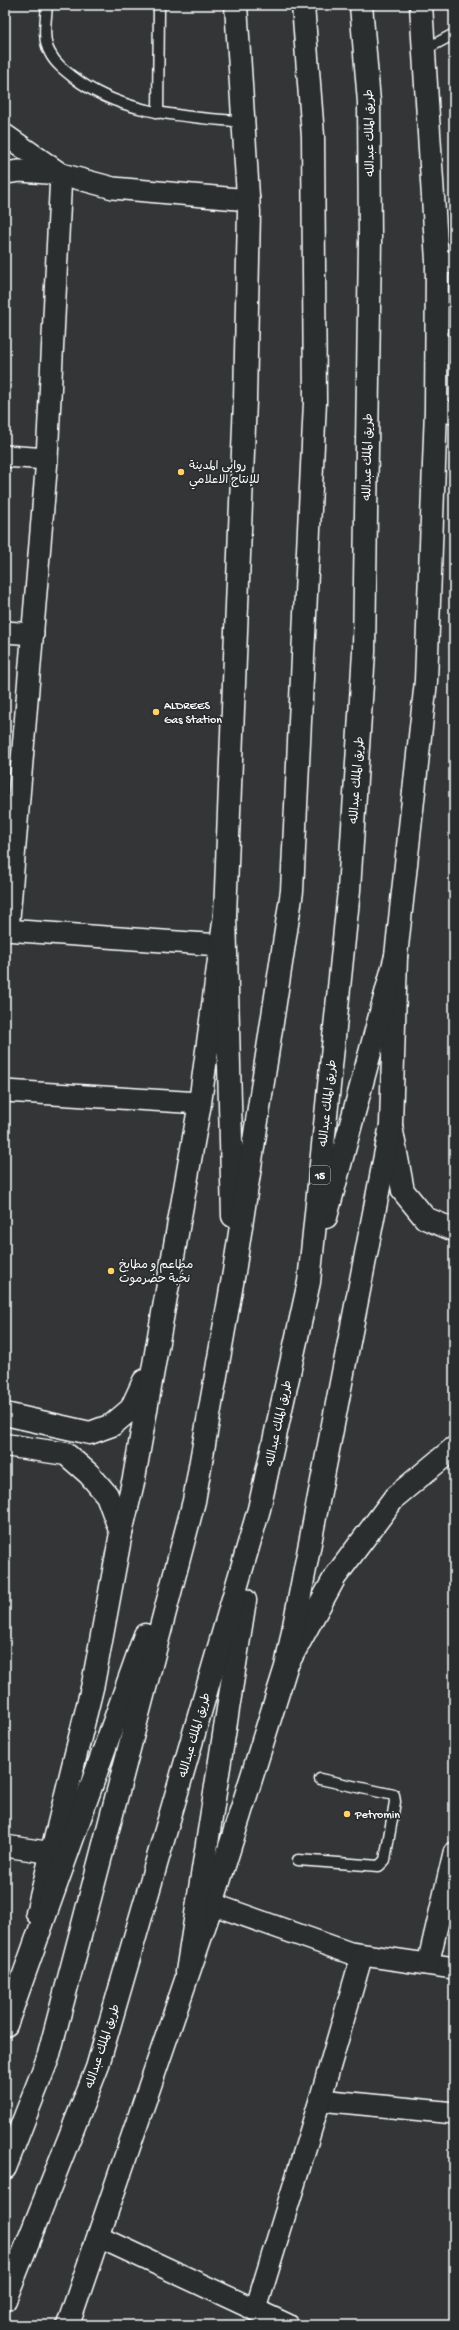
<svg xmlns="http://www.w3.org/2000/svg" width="459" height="2330" font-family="'Gochi Hand','Playpen Sans Arabic',sans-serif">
  <rect width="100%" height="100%" fill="#333536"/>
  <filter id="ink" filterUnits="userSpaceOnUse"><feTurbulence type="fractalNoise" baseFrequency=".025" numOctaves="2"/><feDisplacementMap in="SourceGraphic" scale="8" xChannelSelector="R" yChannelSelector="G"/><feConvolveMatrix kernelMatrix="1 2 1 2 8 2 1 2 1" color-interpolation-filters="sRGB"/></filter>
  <g filter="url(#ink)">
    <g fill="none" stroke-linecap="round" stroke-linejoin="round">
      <defs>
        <g id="service">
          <path d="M47 5C46 20 42 40 50 53 55 63 64 70 73 77 122 115 184 116 244 122"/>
          <polyline points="424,50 454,34"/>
          <polyline points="158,113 159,5"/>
          <polyline points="298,1860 379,1866 385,1860 395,1802 394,1795 320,1779"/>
        </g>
        <g id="minor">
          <polyline points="5,135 61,174 113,188 249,200"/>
          <polyline points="5,173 20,171 61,174 47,459 8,930"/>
          <polyline points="437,261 454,263"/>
          <polyline points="436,410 454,413"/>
          <polyline points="5,456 47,459"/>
          <polyline points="5,632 33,634"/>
          <polyline points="5,930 220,945"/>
          <polyline points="5,1091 200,1103"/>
          <polyline points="5,1846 53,1853"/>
          <polyline points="212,1904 350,1953 454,1968"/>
          <polyline points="428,1964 454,1853"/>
          <polyline points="320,2100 454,2113"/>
          <polyline points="99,2237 288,2325"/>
          <polyline points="256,2309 320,2100 362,1955"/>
        </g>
        <g id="tertiary">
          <polyline points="391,1126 403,1191 425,1218 454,1230"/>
          <polyline points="289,1661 335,1577 395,1497 454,1448"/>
        </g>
        <g id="secondary">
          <polyline points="5,1414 90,1433 112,1425 131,1409 144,1381"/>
          <polyline points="5,1445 66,1454 89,1474 107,1495 121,1533"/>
          <polyline points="37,1913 93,1684 121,1533 134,1478 200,1103 225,915 245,400 249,212 236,5"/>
          <polyline points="68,2325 212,1904 286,1667 391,1125 396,956 426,681 436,410 437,261 421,5"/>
        </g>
        <g id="motorway">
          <polyline points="225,915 233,1216"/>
          <polyline points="326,1217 396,956"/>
          <polyline points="187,1972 245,1600"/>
          <polyline points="6,2025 145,1635"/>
          <polyline points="5,2168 48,2058 194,1501 234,1272 292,891 315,402 313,136 303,5"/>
          <polyline points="5,2300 97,2068 259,1509 309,1282 349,890 364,652 370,240 369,102 361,5"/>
        </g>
      </defs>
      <use href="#service" stroke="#fff" stroke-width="13"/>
      <use href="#minor" stroke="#fff" stroke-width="24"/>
      <use href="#tertiary" stroke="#fff" stroke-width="25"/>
      <use href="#secondary" stroke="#fff" stroke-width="25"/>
      <use href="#motorway" stroke="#fff" stroke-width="25"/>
      <use href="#service" stroke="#2a2d2e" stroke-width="10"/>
      <use href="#minor" stroke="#2a2d2e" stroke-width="21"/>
      <use href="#tertiary" stroke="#2a2d2e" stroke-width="22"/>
      <use href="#secondary" stroke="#2a2d2e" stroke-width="22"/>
      <use href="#motorway" stroke="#2a2d2e" stroke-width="22"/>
    </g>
  </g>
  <g fill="#ffd166" stroke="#2a2d2e" stroke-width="1.5">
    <circle cx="181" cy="472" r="4"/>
    <circle cx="156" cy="712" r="4"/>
    <circle cx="111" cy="1271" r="4"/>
    <circle cx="347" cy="1814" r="4"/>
  </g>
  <g text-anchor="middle" stroke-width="3.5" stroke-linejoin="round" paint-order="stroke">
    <rect fill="#2a2d2e" stroke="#bfc0c0" stroke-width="1" x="310" y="1166" width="20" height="18" rx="3"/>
    <g font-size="11" font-weight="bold" fill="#fff">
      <text x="320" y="1179">15</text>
    </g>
    <g font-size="12" fill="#fff" stroke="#2a2d2e">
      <text transform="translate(369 133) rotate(-91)" y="4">طريق الملك عبدالله</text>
      <text transform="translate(367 457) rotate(-89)" y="4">طريق الملك عبدالله</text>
      <text transform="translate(356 780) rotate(-86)" y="4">طريق الملك عبدالله</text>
      <text transform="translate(327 1103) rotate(-84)" y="4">طريق الملك عبدالله</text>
      <text transform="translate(278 1423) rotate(-78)" y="4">طريق الملك عبدالله</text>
      <text transform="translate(194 1735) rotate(-74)" y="4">طريق الملك عبدالله</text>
      <text transform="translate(102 2046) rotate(-72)" y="4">طريق الملك عبدالله</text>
    </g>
    <g font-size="12" fill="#fff" stroke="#2a2d2e" text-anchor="start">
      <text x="189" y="469">روابي المدينة<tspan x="189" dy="14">للإنتاج الاعلامي</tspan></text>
      <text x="164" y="709">ALDREES<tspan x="164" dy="14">Gas Station</tspan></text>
      <text x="119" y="1268">مطاعم و مطابخ<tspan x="119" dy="14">نخبة حضرموت</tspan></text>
      <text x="355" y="1818">Petromin</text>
    </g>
  </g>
  <rect width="459" height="2330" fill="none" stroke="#2a2d2e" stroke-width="20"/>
  <rect x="10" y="10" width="439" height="2310" fill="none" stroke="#fff" stroke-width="1.5" filter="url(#ink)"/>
</svg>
